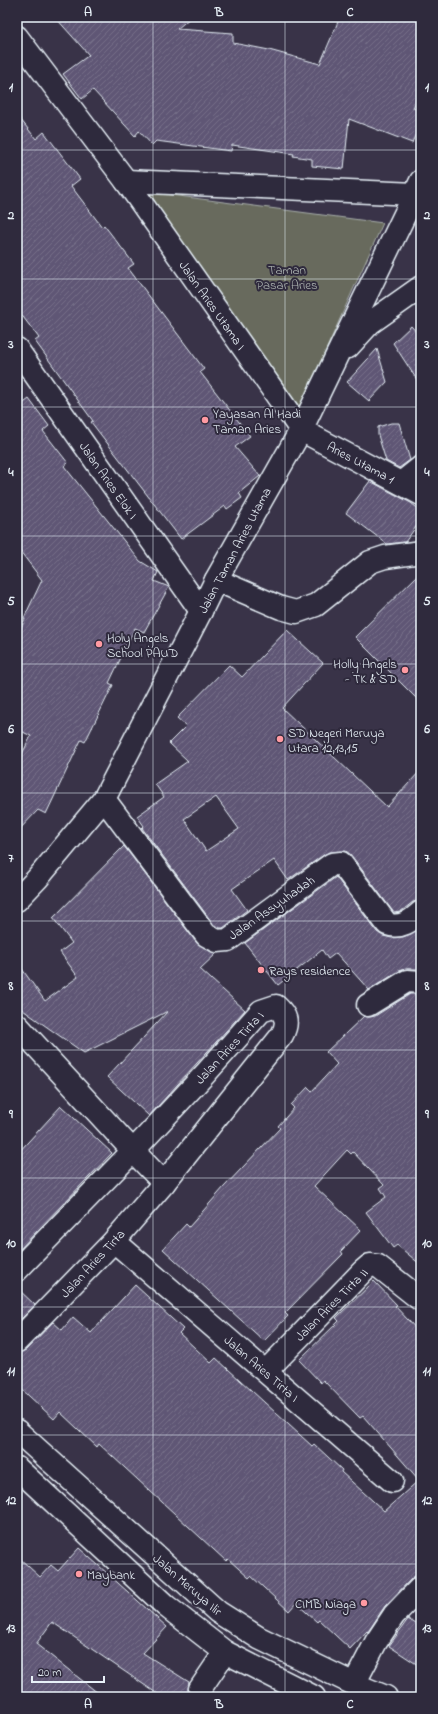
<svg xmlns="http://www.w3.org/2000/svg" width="438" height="1714" font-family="'Indie Flower',sans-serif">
  <defs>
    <pattern id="building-hatch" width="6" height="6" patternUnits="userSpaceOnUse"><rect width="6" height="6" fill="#5f5775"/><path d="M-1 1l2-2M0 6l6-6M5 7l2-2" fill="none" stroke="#767089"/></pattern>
  </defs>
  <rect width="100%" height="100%" fill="#393348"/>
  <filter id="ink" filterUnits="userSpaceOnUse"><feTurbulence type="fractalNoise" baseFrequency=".025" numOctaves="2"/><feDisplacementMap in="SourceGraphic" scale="8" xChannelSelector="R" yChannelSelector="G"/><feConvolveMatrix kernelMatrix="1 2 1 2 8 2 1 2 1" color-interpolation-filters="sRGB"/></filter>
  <g filter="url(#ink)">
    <polygon fill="#676b5d" stroke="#a8aeaa" points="148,192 383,223 299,410"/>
    <g fill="url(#building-hatch)" stroke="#e8f1f8" fill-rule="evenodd">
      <polygon points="55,17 191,17 177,29 233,33 233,43 269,50 320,64 340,17 421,17 421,88 413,108 421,111 421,121 412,143 349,119 344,169 312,166 312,159 293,156 294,154 232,145 231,151 156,141 152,145 139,131 135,136 93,90 82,99 63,74 89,55"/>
      <polygon points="17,115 36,139 44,132 80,179 71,186 102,227 104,225 134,264 128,268 204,369 200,372 250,436 235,447 260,476 239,493 242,498 227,509 225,506 181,539 91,422 93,421 35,341 39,338 17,309"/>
      <polygon points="411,326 421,337 421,386 393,343"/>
      <polygon points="377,349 387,382 369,401 347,382"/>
      <polygon points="29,399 49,426 43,431 68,463 64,466 140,561 158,572 154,581 169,587 144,632 135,628 109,683 113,685 85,742 81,740 46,814 38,810 17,832 17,764 31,736 17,729 17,636 25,619 24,618 42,580 17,547 17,408"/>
      <polygon points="391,423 399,423 410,460 399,468 386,461 378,435 378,427"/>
      <polygon points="370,481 411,503 421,511 421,520 405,542 387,544 346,513"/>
      <polygon points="421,572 421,703 355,637"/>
      <path d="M287 630 323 663 282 708 387 807 421 770V900L413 902 400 912 394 913 351 855 346 851 331 852 325 854 288 880 274 860 232 889 247 910 223 928H220L214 925 142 828 144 826 137 816 164 797 155 784 188 761 169 743 186 726 177 718 229 665 242 677ZM216 797 239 829 206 851 184 819Z"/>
      <polygon points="124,846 196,942 211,952 217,953 200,969 245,1010 149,1116 107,1077 168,1011 84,1053 20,1008 17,1002 17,962 45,1001 78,977 60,952 72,943 53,918"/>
      <polygon points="336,877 377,932 383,936 392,938 403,937 421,928 421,969 408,969 401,970 369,990 336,953 328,959 322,950 278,985 245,943"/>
      <polygon points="410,994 421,994 421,1265 397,1245 393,1248 366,1212 386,1197 380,1188 384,1185 353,1152 351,1154 347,1150 314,1186 361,1230 341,1251 343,1254 285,1313 288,1316 264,1341 163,1249 186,1224 189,1227 224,1187 280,1128 278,1126 294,1108 291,1105 308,1087 312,1091 337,1064 326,1052 364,1016 369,1017 375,1016"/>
      <polygon points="61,1106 112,1153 17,1252 17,1154"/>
      <polygon points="374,1281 397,1305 395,1306 421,1334 421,1572 412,1578 385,1606 368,1632 367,1631 350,1649 319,1620 317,1622 296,1603 289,1611 251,1576 249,1578 228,1559 226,1561 99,1444 97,1447 60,1412 54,1419 17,1385 17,1353 26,1350 53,1322 62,1330 73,1317 91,1333 135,1285 183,1329 179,1333 211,1363 216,1358 312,1446 314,1444 342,1470 341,1472 384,1511 419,1480 363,1416 360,1418 323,1380 321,1383 299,1360 339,1321 336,1318"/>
      <polygon points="17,1288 35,1305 17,1323"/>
      <polygon points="79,1548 167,1627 143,1653 189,1682 188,1689 191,1697 162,1697 52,1622 36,1644 103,1697 17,1697 17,1556 40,1577 51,1565 58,1571"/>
      <polygon points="408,1619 421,1627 421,1667 389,1646"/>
    </g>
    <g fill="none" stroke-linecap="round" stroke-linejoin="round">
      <defs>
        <g id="minor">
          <polyline points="17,37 126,181 301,430 421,494"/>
          <polyline points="126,181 415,194"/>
          <polyline points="348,347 370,323 421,287"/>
          <polyline points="17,349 201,611"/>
          <polyline points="401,483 421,467"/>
          <polyline points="216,580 281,608 296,612 316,605 370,562 385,557 421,552"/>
          <path d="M104 799 206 935 217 941 228 940 332 864 341 863 387 924C401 929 411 921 421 912"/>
          <polyline points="17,900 37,879 104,799 201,611 216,580 301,430 421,181"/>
          <polyline points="368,1005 407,981 421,982"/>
          <polyline points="17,1025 133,1151 164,1183"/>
          <polyline points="114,1241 392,1481"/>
          <path d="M17 1270 133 1151 205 1074 261 1011 276 1006C286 1015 289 1022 282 1035L164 1183 114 1241 17 1341"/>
          <polyline points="266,1371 363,1271 370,1265 378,1266 421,1300"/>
          <polyline points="354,1684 376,1642 394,1615 421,1587"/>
          <polyline points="200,1689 225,1652"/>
        </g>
        <g id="major">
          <polyline points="17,1431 218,1612 259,1638 354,1684 386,1697"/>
          <polyline points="17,1468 166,1606 225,1652 314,1697"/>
        </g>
      </defs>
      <use href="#minor" stroke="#e8f1f8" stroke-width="25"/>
      <use href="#major" stroke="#e8f1f8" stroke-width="25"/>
      <use href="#minor" stroke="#2f2a3d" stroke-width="22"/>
      <use href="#major" stroke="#2f2a3d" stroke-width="22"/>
    </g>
  </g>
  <path fill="none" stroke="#e8f1f8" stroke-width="1" stroke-opacity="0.55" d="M153 17V1697M285 17V1697M17 150H421M17 279H421M17 407H421M17 536H421M17 664H421M17 793H421M17 921H421M17 1050H421M17 1178H421M17 1307H421M17 1435H421M17 1564H421"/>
  <g fill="#ff9aa2" stroke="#2f2a3d" stroke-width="1.5">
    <circle cx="205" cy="420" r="4"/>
    <circle cx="99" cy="644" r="4"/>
    <circle cx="405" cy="670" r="4"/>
    <circle cx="280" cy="739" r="4"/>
    <circle cx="261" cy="970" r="4"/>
    <circle cx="79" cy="1574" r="4"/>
    <circle cx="364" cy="1603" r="4"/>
  </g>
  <g text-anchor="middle" stroke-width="4" stroke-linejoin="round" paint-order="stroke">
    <g font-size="13" fill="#aeb5b2" stroke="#2f2a3d">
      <text x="287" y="274">Taman<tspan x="287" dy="15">Pasar Aries</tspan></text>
    </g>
    <g font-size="13" fill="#e8f1f8" stroke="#2f2a3d">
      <text transform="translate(213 305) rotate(55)" y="5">Jalan Aries Utama I</text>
      <text transform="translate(361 462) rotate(28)" y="5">Aries Utama 1</text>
      <text transform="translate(109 480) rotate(55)" y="5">Jalan Aries Elok I</text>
      <text transform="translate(234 550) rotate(-62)" y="5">Jalan Taman Aries Utama</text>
      <text transform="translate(271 907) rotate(-35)" y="5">Jalan Assyuhadah</text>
      <text transform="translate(229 1047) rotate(-47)" y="5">Jalan Aries Tirta I</text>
      <text transform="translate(92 1263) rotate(-47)" y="5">Jalan Aries Tirta</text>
      <text transform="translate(331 1304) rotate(-45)" y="5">Jalan Aries Tirta II</text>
      <text transform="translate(262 1368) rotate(41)" y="5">Jalan Aries Tirta I</text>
      <text transform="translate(188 1584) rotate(41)" y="5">Jalan Meruya Ilir</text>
    </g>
    <g font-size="13" fill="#e8f1f8" stroke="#2f2a3d" text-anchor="start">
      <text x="213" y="418">Yayasan Al Hadi<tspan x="213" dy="15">Taman Aries</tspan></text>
      <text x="107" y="642">Holy Angels<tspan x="107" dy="15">School PAUD</tspan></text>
      <text x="397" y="668" text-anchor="end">Holly Angels<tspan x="397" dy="15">- TK &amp; SD</tspan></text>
      <text x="288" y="737">SD Negeri Meruya<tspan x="288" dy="15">Utara 12,13,15</tspan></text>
      <text x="269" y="975">Rays residence</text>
      <text x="87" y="1579">Maybank</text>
      <text x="356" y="1608" text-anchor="end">CIMB Niaga</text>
    </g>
  </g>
  <rect width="438" height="1714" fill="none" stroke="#2f2a3d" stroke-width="44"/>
  <path d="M32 1676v6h72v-6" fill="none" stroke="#e8f1f8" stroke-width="2"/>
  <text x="38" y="1676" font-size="12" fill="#e8f1f8" stroke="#2f2a3d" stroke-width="3" paint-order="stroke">20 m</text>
  <rect x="22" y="22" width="394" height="1670" fill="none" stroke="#e8f1f8" stroke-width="1.5"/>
  <g font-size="13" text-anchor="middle" font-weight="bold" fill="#e8f1f8">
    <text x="88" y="16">A</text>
    <text x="219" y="16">B</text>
    <text x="350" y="16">C</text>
    <text x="11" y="91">1</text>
    <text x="427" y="91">1</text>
    <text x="11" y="219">2</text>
    <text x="427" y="219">2</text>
    <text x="11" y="348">3</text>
    <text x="427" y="348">3</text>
    <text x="11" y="476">4</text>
    <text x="427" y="476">4</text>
    <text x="11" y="605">5</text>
    <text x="427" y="605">5</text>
    <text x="11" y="733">6</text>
    <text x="427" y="733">6</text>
    <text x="11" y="862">7</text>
    <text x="427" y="862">7</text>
    <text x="11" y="990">8</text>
    <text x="427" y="990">8</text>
    <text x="11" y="1118">9</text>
    <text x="427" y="1118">9</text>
    <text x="11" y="1247">10</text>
    <text x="427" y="1247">10</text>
    <text x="11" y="1375">11</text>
    <text x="427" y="1375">11</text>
    <text x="11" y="1504">12</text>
    <text x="427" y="1504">12</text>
    <text x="11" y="1632">13</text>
    <text x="427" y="1632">13</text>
    <text x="88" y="1708">A</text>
    <text x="219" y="1708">B</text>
    <text x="350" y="1708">C</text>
  </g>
</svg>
